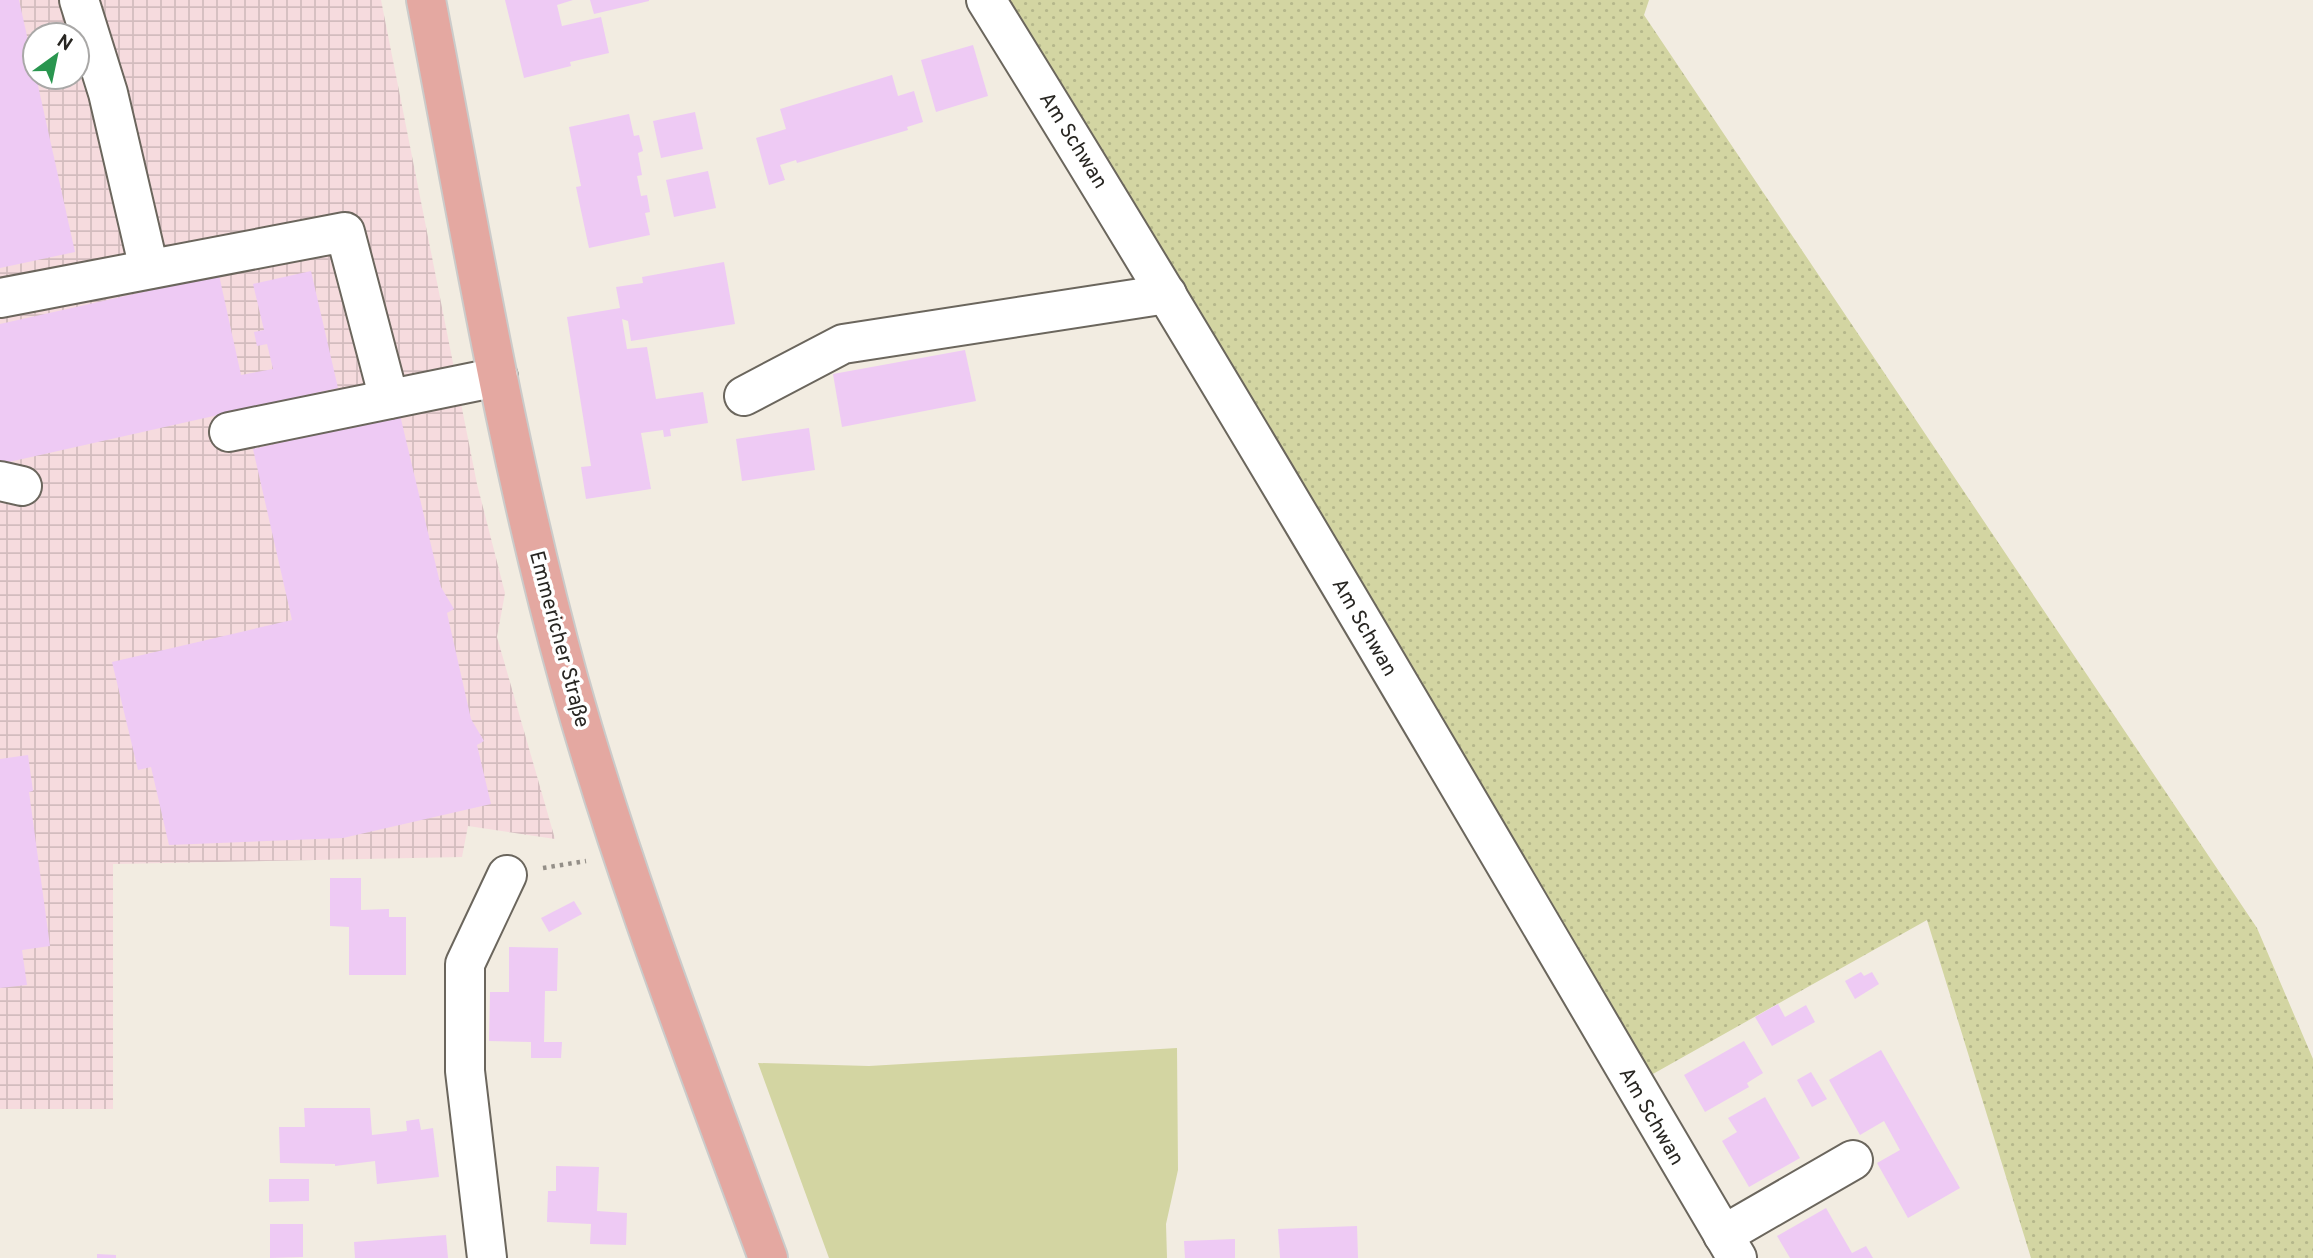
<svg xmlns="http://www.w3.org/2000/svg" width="2313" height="1258" font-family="Overpass,sans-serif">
  <defs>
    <pattern id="industrial-grid" width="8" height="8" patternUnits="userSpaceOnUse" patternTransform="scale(1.75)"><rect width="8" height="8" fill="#f6dbde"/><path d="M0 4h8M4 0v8" fill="none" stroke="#d3bcbe"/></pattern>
    <pattern id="grass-dots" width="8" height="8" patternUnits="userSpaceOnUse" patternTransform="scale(1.75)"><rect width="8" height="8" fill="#d3d5a2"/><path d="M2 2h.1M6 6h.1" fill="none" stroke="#b5b78b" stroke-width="1.8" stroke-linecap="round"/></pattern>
  </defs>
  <rect width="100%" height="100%" fill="#f2ece1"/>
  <path fill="url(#industrial-grid)" fill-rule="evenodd" d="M0 0H381L477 484 505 593 497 637 555 839 468 826 462 857 113 864V1109H0ZM35 35H77V77H35Z"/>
  <polygon fill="url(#grass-dots)" points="1003,0 1649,0 1644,15 2257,928 2313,1059 2313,1258 2031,1258 1927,920 1644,1079"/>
  <polygon fill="#d3d5a2" points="1177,1048 1178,1170 1166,1224 1167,1258 829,1258 758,1063 869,1066"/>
  <g fill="#eecaf4">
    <polygon points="0,0 19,0 75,252 0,268"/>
    <polygon points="505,0 573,0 557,5 562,26 601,17 609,53 570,62 571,66 524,78"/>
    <polygon points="590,0 649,0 649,1 594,14"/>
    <polygon points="973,45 988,96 936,112 921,60"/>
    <polygon points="892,75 898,96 914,91 923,122 907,127 908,130 797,163 796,160 780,165 785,180 769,185 756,138 786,129 780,109"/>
    <polygon points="695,112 703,149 661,158 653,121"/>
    <polygon points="629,114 634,136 639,135 643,151 638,153 642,175 637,176 641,196 647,195 650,212 645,213 650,235 589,248 576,187 581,186 569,127"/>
    <polygon points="708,171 716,208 674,217 666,180"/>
    <polygon points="724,262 735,324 631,341 628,321 622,319 627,349 647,347 656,399 703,392 708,423 670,429 671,436 664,437 663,430 641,433 651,489 586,499 581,467 591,466 567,317 620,308 616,287 643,283 642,277"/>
    <polygon points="311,271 338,388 0,464 0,324 219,275 241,375 273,369 267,344 257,346 254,332 264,330 253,284"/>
    <polygon points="965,350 976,401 842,427 833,374"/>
    <polygon points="400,415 441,587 454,609 447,613 471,719 484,741 477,745 491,804 343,838 169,845 151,767 138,770 112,662 292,620 253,449"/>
    <polygon points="809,428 815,470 742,481 736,439"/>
    <polygon points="28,755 33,791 29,792 50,946 22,950 27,985 0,988 0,759"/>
    <polygon points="330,878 361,878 361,910 389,909 389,917 406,917 406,975 349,975 349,927 330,926"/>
    <polygon points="574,901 582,914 549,932 541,918"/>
    <polygon points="509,947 558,948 557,991 545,991 544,1042 562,1042 561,1058 531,1058 531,1042 489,1041 490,992 509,992"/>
    <polygon points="1861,972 1864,976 1872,972 1879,984 1855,999 1845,981"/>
    <polygon points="1778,1004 1785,1017 1806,1005 1815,1022 1772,1046 1755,1017"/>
    <polygon points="1744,1041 1763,1073 1747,1083 1749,1087 1705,1112 1684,1075"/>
    <polygon points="1881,1050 1960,1188 1908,1218 1877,1163 1900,1150 1884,1121 1860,1135 1829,1080"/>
    <polygon points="1811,1072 1827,1099 1812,1107 1797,1080"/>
    <polygon points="1765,1097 1800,1158 1749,1187 1722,1141 1737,1132 1728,1118"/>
    <polygon points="304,1108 370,1108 372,1135 407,1131 406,1121 419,1119 421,1130 433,1128 439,1177 377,1184 375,1161 335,1166 335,1164 280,1163 279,1127 305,1127"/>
    <polygon points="556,1166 599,1167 597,1211 627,1213 626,1245 590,1244 591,1224 547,1222 548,1191 556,1191"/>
    <polygon points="269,1179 309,1179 309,1201 269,1202"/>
    <polygon points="1826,1208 1852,1253 1866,1246 1873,1258 1790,1258 1777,1236"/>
    <polygon points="270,1224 303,1224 303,1257 270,1258"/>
    <polygon points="1357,1226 1358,1258 1280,1258 1278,1229"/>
    <polygon points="446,1235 448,1258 355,1258 354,1242"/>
    <polygon points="1235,1239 1235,1258 1185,1258 1184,1241"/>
    <polygon points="97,1254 116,1255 116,1258 97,1258"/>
  </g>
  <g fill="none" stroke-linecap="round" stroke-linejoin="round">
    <defs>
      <g id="minor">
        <polyline points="79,0 108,93 149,269"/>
        <path d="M986 0C1244 415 1489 837 1737 1258"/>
        <polyline points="0,298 345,232 389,399"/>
        <polyline points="744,396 843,344 1167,294"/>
        <polyline points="229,432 498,377"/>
        <polyline points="0,481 22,486"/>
        <polyline points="1723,1235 1853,1160"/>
        <polyline points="487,1258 465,1071 465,964 507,875"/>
      </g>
      <path id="major" d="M426 0C470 228 507 457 569 681 624 877 698 1067 768 1258"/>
    </defs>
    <use href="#minor" stroke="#6b665d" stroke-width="42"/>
    <use href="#major" stroke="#cbcbca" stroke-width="42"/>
    <polyline stroke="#948f88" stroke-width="4.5" stroke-dasharray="3.5 5" stroke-linecap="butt" points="543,868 586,861"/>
    <use href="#minor" stroke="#fff" stroke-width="38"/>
    <use href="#major" stroke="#e4a8a1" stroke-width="38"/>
  </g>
  <g text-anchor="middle" stroke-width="7" stroke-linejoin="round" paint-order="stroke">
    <g font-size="21" fill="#282622" stroke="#fff">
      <text transform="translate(1074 140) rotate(58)" y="7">Am Schwan</text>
      <text transform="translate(1365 627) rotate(60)" y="7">Am Schwan</text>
      <text transform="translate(560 639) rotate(75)" y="7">Emmericher Straße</text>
      <text transform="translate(1652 1116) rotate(60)" y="7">Am Schwan</text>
    </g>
  </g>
  <g transform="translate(56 56) rotate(33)"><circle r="33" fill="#ffffff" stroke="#a9a8a7" stroke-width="2"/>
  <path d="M0-5L12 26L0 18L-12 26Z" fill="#29964f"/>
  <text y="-10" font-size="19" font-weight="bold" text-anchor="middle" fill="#282622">N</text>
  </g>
</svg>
